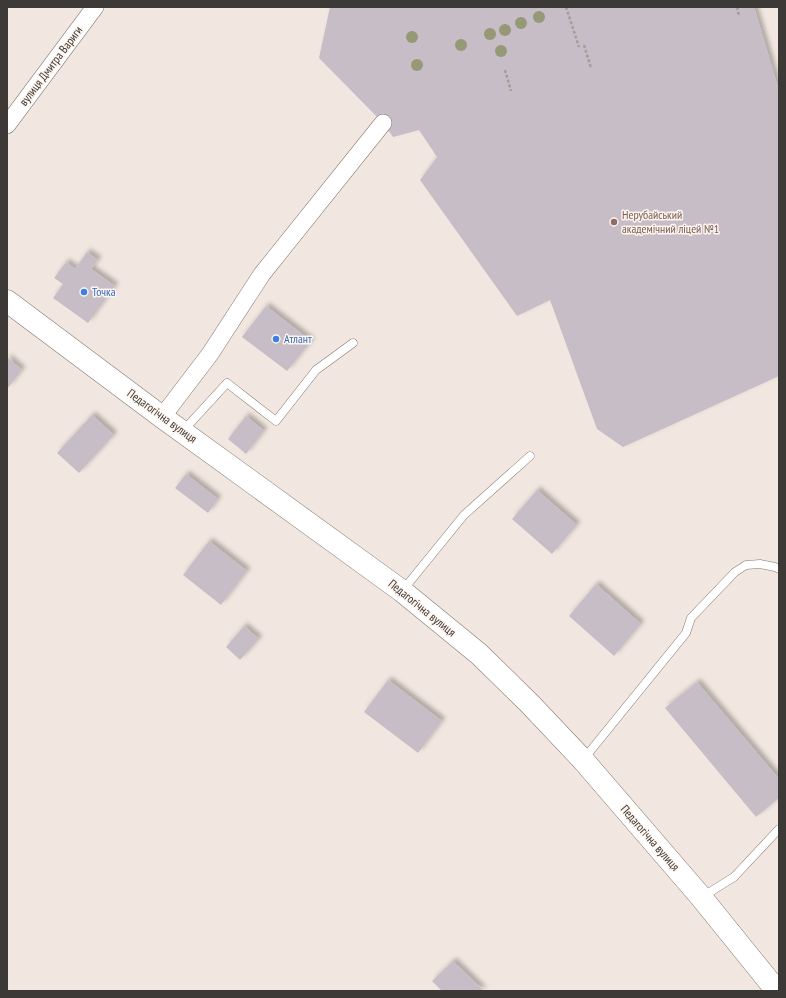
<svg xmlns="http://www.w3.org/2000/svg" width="786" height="998" font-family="'PT Sans Narrow',sans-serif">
  <defs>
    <filter id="shadow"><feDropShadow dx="3.5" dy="-3.5" stdDeviation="2" flood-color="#0004"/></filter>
  </defs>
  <rect width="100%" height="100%" fill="#f2e7e0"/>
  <g fill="#c6bdc6" filter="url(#shadow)">
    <polygon points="330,7 754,7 779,91 779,376 623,447 597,429 550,300 517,316 420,180 437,157 419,130 393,137 383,123 319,58"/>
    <polygon points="87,252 98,260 91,269 115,286 88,323 53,298 63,284 54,278 66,262 75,269"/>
    <polygon points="266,306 311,341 287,371 242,337"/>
    <polygon points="7,357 22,370 7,389"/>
    <polygon points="92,415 114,435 79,473 57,453"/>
    <polygon points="246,416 264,431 246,454 228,439"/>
    <polygon points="186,474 218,499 208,513 175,488"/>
    <polygon points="537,490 577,525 552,554 512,519"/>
    <polygon points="209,541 247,571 221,605 183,575"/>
    <polygon points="596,584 641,624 614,656 569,616"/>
    <polygon points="244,626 259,639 240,660 226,647"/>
    <polygon points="388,680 442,721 418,753 364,712"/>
    <polygon points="697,682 779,779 779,798 756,817 665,708"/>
    <polygon points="453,961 484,991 442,991 432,981"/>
  </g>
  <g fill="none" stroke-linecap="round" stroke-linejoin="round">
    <defs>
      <g id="lane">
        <polyline points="183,431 227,383 276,421 316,370 353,343"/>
        <polyline points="403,590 464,515 530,456"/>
        <polyline points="583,760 686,633 691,618 735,572 746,565 760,564 775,567 779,569"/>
        <polyline points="702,897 734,877 779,829"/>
      </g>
      <g id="street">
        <polyline points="7,125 95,7"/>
        <polyline points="162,417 210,354 262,274 383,123"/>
      </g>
      <polyline id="secondary" points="7,301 162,417 402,591 479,654 530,704 583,760 701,897 777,991"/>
    </defs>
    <use href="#lane" stroke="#827871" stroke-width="9"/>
    <use href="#street" stroke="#827871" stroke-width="18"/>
    <use href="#secondary" stroke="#827871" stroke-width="23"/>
    <g stroke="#a59d98" stroke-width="2.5" stroke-dasharray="3 2" stroke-linecap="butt">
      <polyline points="566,7 579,47"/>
      <polyline points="737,7 739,16"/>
      <polyline points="584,45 591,68"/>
      <polyline points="505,70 511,91"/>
    </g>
    <use href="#lane" stroke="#fff" stroke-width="8"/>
    <use href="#street" stroke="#fff" stroke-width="17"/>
    <use href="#secondary" stroke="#fff" stroke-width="22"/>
  </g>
  <g fill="#969975">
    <circle cx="539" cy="17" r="6"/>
    <circle cx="521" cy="23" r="6"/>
    <circle cx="505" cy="30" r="6"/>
    <circle cx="490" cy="34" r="6"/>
    <circle cx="412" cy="37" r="6"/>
    <circle cx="461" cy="45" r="6"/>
    <circle cx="501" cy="51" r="6"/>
    <circle cx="417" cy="65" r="6"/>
  </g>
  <circle fill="#8d6e63" stroke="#fef5ef" stroke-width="1.5" cx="614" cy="222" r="4"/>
  <g fill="#3f7fe0" stroke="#fef5ef" stroke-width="1.5">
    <circle cx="84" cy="292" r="4"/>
    <circle cx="276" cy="339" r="4"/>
  </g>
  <g text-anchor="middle" stroke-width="3" stroke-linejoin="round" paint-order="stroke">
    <g font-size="12" fill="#3d3936" stroke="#fef5ef">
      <text transform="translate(51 66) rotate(-53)" y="4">вулиця Дмитра Вариги</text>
      <text transform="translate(162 416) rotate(36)" y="4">Педагогічна вулиця</text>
      <text transform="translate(422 608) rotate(39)" y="4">Педагогічна вулиця</text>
      <text transform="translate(650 838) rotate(49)" y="4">Педагогічна вулиця</text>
    </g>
    <g font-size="12" fill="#785e54" stroke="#fef5ef" text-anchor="start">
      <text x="622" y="219">Нерубайський<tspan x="622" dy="14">академічний ліцей №1</tspan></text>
    </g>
    <g font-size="12" fill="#366cbe" stroke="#fef5ef" text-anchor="start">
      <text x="92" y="296">Точка</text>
      <text x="284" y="343">Атлант</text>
    </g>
  </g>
  <rect width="786" height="998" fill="none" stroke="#3d3936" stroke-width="16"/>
</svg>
